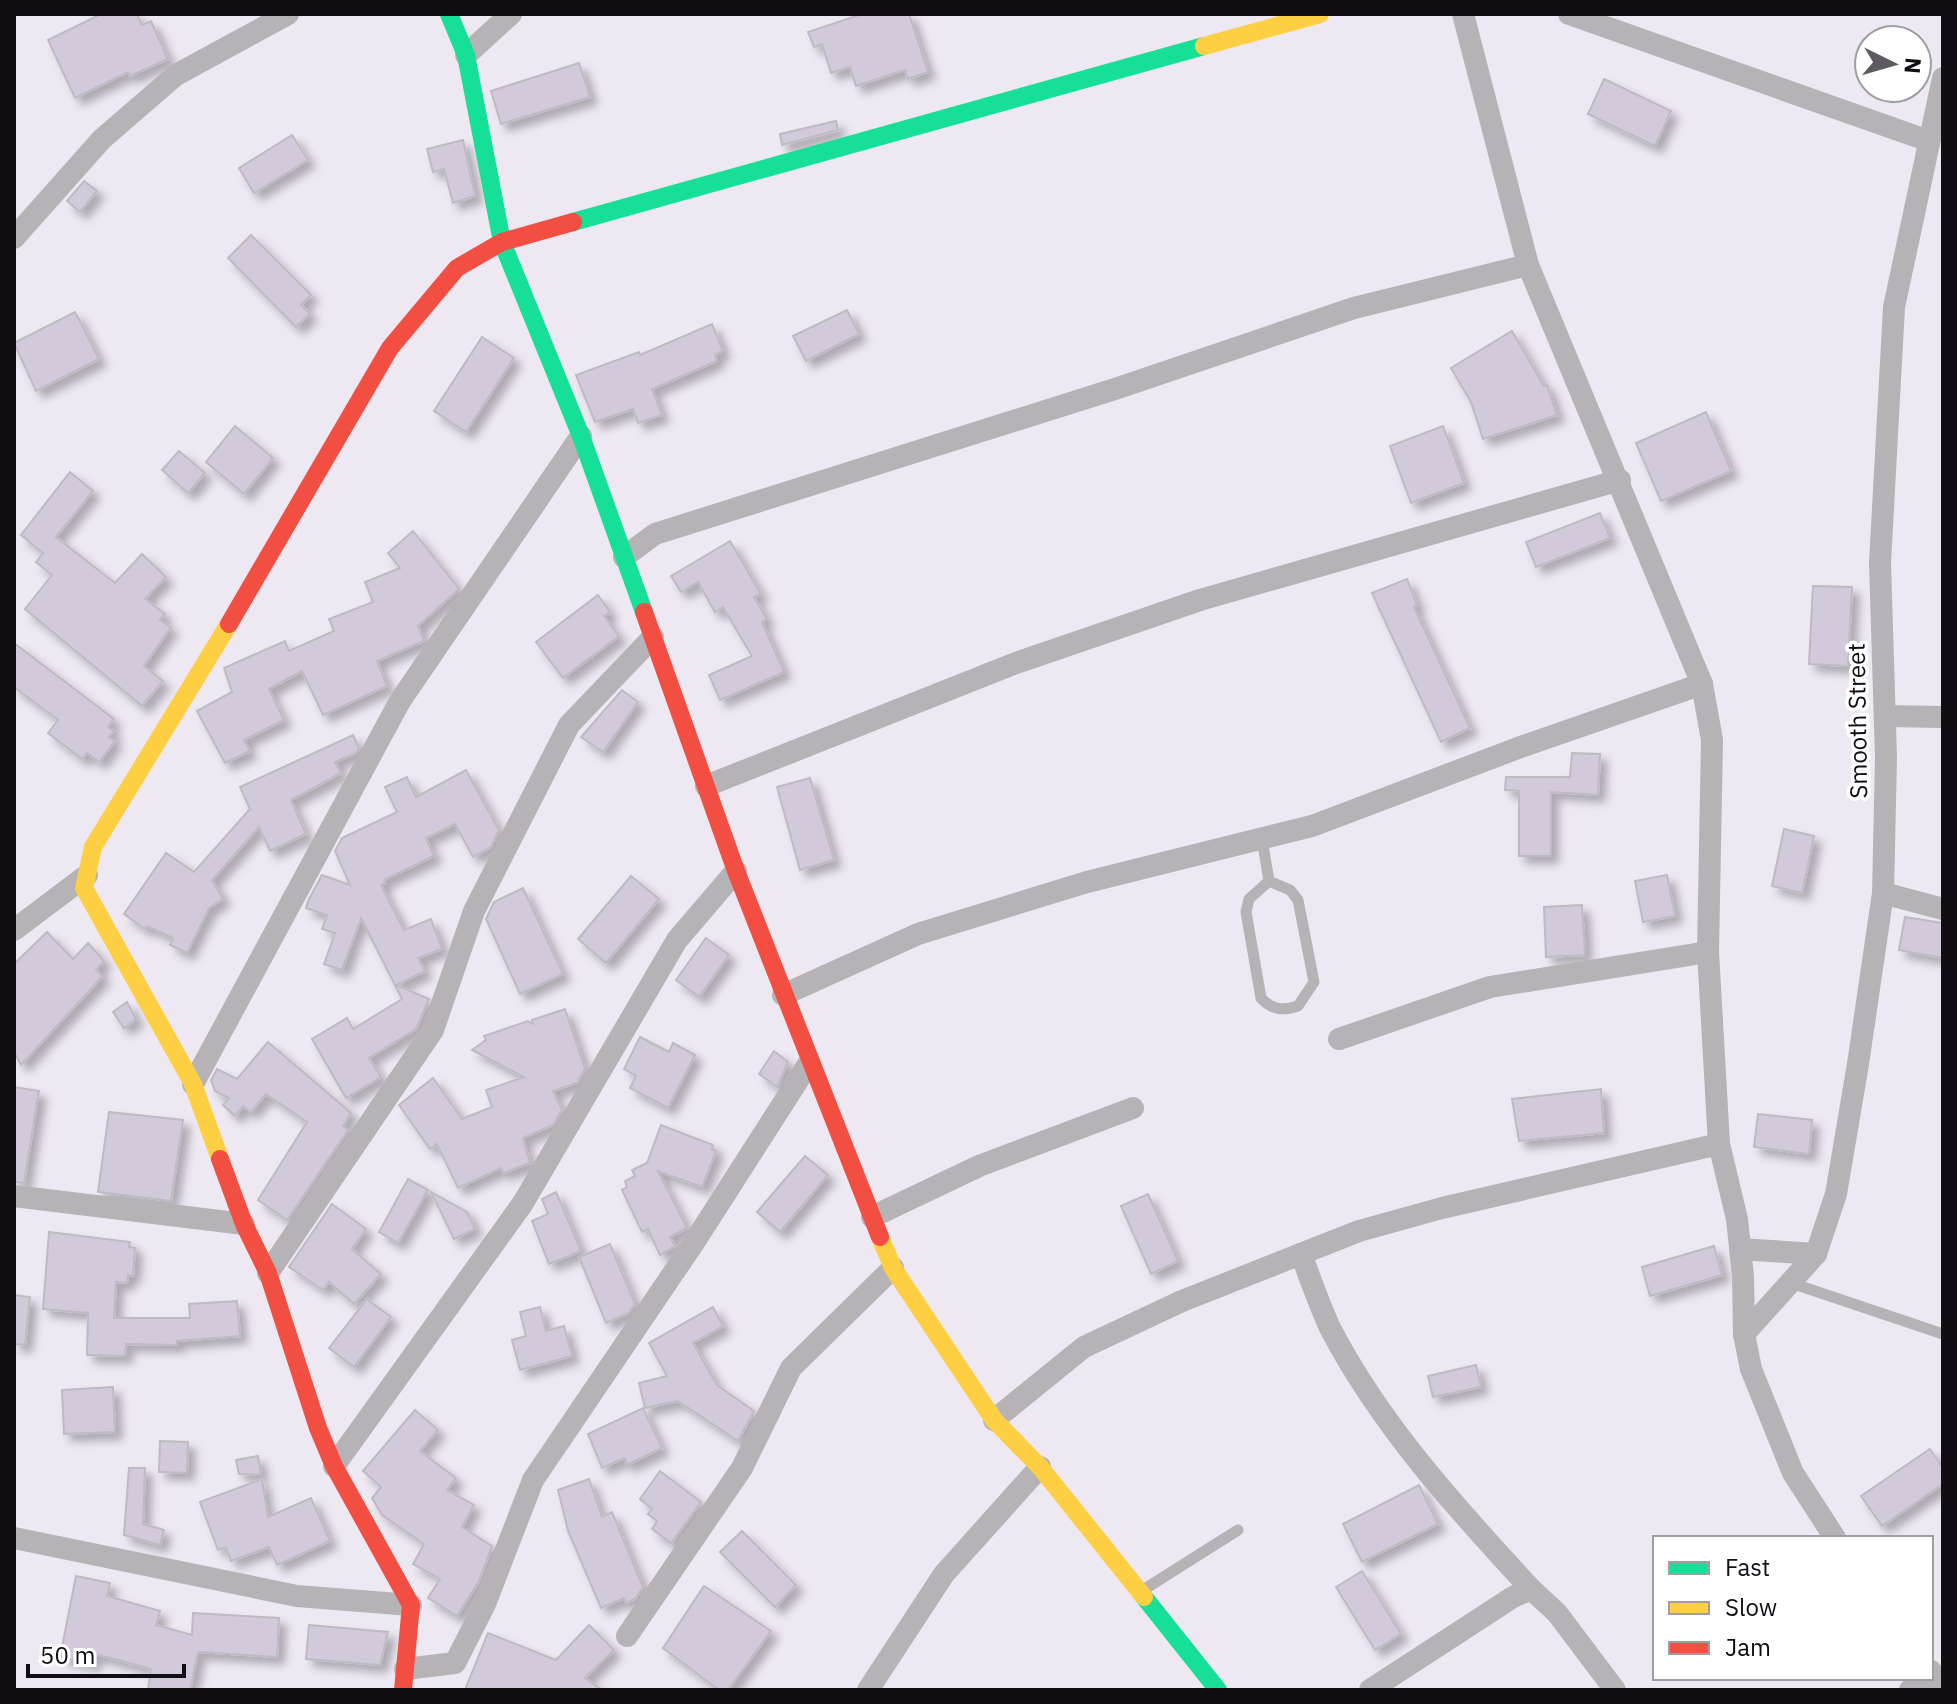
<svg xmlns="http://www.w3.org/2000/svg" width="1957" height="1704" font-family="'IBM Plex Sans',sans-serif">
  <defs>
    <filter id="shadow"><feDropShadow dx="7" dy="7" stdDeviation="4" flood-color="#0004"/></filter>
  </defs>
  <rect width="100%" height="100%" fill="#ede8f2"/>
  <g fill="#d2cada" stroke="#bebac2" stroke-width="2" filter="url(#shadow)">
    <polygon points="101,14 137,14 142,25 151,21 168,59 130,76 128,72 75,98 48,40"/>
    <polygon points="862,14 909,14 928,72 908,79 905,70 856,86 850,67 831,73 822,44 814,47 808,32"/>
    <polygon points="579,63 590,97 501,124 491,91"/>
    <polygon points="1604,79 1671,111 1655,146 1588,114"/>
    <polygon points="836,121 838,130 782,145 780,134"/>
    <polygon points="292,135 308,160 254,193 239,168"/>
    <polygon points="463,140 475,196 453,203 444,169 433,172 427,149"/>
    <polygon points="84,181 97,191 80,212 67,201"/>
    <polygon points="251,235 311,295 301,305 310,314 296,327 228,258"/>
    <polygon points="847,310 859,334 806,361 793,336"/>
    <polygon points="75,312 99,359 36,391 14,343"/>
    <polygon points="712,324 723,351 715,355 717,361 652,389 662,415 638,423 633,409 595,422 576,375 639,352 640,355"/>
    <polygon points="1512,331 1544,386 1547,385 1557,415 1483,439 1471,402 1451,368"/>
    <polygon points="482,337 514,358 466,432 434,411"/>
    <polygon points="1706,412 1731,471 1661,501 1636,443"/>
    <polygon points="235,426 273,458 244,494 206,462"/>
    <polygon points="1443,426 1464,483 1411,503 1390,446"/>
    <polygon points="179,451 205,473 188,493 162,470"/>
    <polygon points="70,472 93,491 56,537 115,583 142,554 166,577 145,599 165,614 160,620 171,627 144,666 163,681 142,706 25,609 52,575 36,562 43,553 21,535"/>
    <polygon points="1600,513 1610,538 1536,567 1526,542"/>
    <polygon points="413,531 459,589 418,626 424,641 377,661 387,686 323,715 302,671 269,689 284,720 244,740 250,751 225,763 197,711 232,692 224,668 285,641 289,651 334,631 329,619 373,602 365,582 400,568 388,553"/>
    <polygon points="730,541 761,594 754,597 767,619 762,622 784,672 720,700 709,675 752,656 723,607 715,612 698,582 681,592 671,576"/>
    <polygon points="1407,579 1417,605 1414,607 1470,728 1441,742 1372,593"/>
    <polygon points="1813,586 1852,587 1848,666 1809,664"/>
    <polygon points="598,595 610,612 604,616 619,636 563,678 536,642"/>
    <polygon points="14,643 114,719 108,727 114,731 109,737 115,741 99,762 87,753 82,759 48,733 58,720 14,687"/>
    <polygon points="622,690 638,702 603,752 581,737"/>
    <polygon points="353,735 359,748 356,753 335,762 341,773 291,800 306,834 270,851 259,827 212,880 223,899 209,908 187,953 170,945 173,938 147,926 145,929 124,914 166,853 194,872 250,809 240,787"/>
    <polygon points="1572,753 1600,754 1598,795 1551,792 1551,856 1519,856 1519,791 1505,790 1506,777 1570,777"/>
    <polygon points="466,770 499,830 491,847 473,857 455,824 426,838 434,856 384,880 385,883 381,885 404,930 431,919 442,949 418,958 425,971 396,985 429,999 416,1029 369,1058 381,1077 346,1098 312,1039 347,1018 353,1029 402,999 361,918 342,970 324,964 335,933 322,929 327,915 306,908 309,899 322,875 350,885 335,851 342,838 397,812 385,787 407,777 416,797"/>
    <polygon points="810,778 834,860 800,870 777,787"/>
    <polygon points="1784,829 1814,836 1802,893 1772,886"/>
    <polygon points="1667,875 1675,916 1643,922 1635,881"/>
    <polygon points="631,876 659,899 606,963 578,939"/>
    <polygon points="523,888 563,974 520,994 486,919 494,902"/>
    <polygon points="1582,905 1585,955 1546,957 1544,907"/>
    <polygon points="1905,917 1943,923 1943,958 1899,950"/>
    <polygon points="47,932 73,959 88,943 104,961 96,970 103,976 21,1065 14,1052 14,964"/>
    <polygon points="706,938 729,955 699,997 676,980"/>
    <polygon points="127,1002 136,1019 124,1028 113,1012"/>
    <polygon points="565,1009 585,1069 577,1083 553,1091 562,1110 553,1125 523,1138 530,1163 503,1173 501,1168 458,1188 437,1144 430,1149 399,1105 433,1078 462,1119 492,1107 486,1090 524,1077 472,1050 486,1040 484,1036 528,1021 533,1024 532,1020"/>
    <polygon points="640,1037 669,1052 673,1043 695,1055 668,1108 630,1088 636,1076 624,1069"/>
    <polygon points="268,1042 351,1113 343,1126 348,1130 287,1220 258,1200 307,1122 266,1094 251,1112 243,1106 235,1116 223,1105 229,1098 215,1091 211,1080 217,1069 237,1079"/>
    <polygon points="774,1051 788,1062 777,1087 759,1074"/>
    <polygon points="14,1087 39,1091 24,1183 14,1182"/>
    <polygon points="1601,1089 1604,1133 1519,1141 1512,1099"/>
    <polygon points="109,1112 183,1120 171,1201 98,1192"/>
    <polygon points="1758,1114 1812,1120 1809,1154 1754,1147"/>
    <polygon points="661,1125 713,1145 712,1149 716,1151 702,1187 658,1171 687,1228 670,1237 675,1246 660,1255 648,1229 642,1232 622,1190 627,1187 625,1181 635,1176 632,1170 647,1163"/>
    <polygon points="805,1156 828,1175 780,1232 757,1212"/>
    <polygon points="408,1179 428,1190 398,1243 379,1232"/>
    <polygon points="431,1192 467,1212 475,1229 454,1239"/>
    <polygon points="556,1192 581,1251 549,1264 532,1221 548,1214 542,1199"/>
    <polygon points="1148,1194 1178,1261 1151,1274 1121,1206"/>
    <polygon points="332,1204 366,1229 352,1249 381,1274 354,1304 329,1282 323,1290 289,1267"/>
    <polygon points="49,1232 130,1242 129,1247 135,1248 133,1276 128,1275 127,1283 116,1282 114,1318 190,1318 189,1304 237,1301 240,1336 177,1341 177,1345 126,1344 125,1356 87,1355 88,1313 43,1309"/>
    <polygon points="610,1244 635,1304 629,1313 606,1323 579,1257"/>
    <polygon points="1714,1246 1722,1275 1650,1296 1642,1267"/>
    <polygon points="14,1295 30,1297 25,1345 14,1344"/>
    <polygon points="367,1299 391,1317 354,1367 329,1348"/>
    <polygon points="540,1307 546,1331 564,1326 572,1356 520,1370 512,1340 526,1336 520,1312"/>
    <polygon points="713,1307 723,1326 693,1343 717,1385 754,1411 738,1441 678,1401 645,1408 639,1383 667,1376 649,1343"/>
    <polygon points="1476,1365 1481,1387 1433,1397 1428,1376"/>
    <polygon points="113,1387 115,1432 64,1434 62,1390"/>
    <polygon points="643,1408 662,1448 627,1465 624,1458 602,1468 588,1434"/>
    <polygon points="415,1410 438,1430 420,1451 456,1478 447,1490 474,1505 462,1527 492,1546 479,1581 457,1616 428,1598 440,1579 413,1564 424,1544 382,1515 372,1498 381,1487 363,1471"/>
    <polygon points="160,1441 188,1442 187,1473 159,1472"/>
    <polygon points="1930,1449 1943,1468 1943,1484 1882,1526 1861,1496"/>
    <polygon points="258,1456 261,1475 239,1474 236,1460"/>
    <polygon points="129,1468 145,1468 143,1524 164,1530 160,1545 124,1535"/>
    <polygon points="660,1471 701,1502 671,1543 652,1529 657,1521 648,1514 652,1509 640,1499"/>
    <polygon points="262,1479 268,1517 311,1498 330,1541 277,1565 269,1547 231,1561 226,1547 218,1550 200,1502"/>
    <polygon points="589,1479 602,1517 612,1512 643,1587 635,1599 626,1603 624,1598 601,1608 568,1531 558,1490"/>
    <polygon points="1419,1485 1438,1524 1362,1562 1343,1524"/>
    <polygon points="742,1531 796,1585 775,1607 720,1552"/>
    <polygon points="1362,1571 1401,1634 1375,1650 1336,1587"/>
    <polygon points="76,1576 110,1583 107,1596 160,1611 156,1625 192,1635 193,1613 279,1618 277,1657 198,1652 190,1690 148,1690 151,1669 95,1654 93,1664 60,1657"/>
    <polygon points="704,1586 771,1631 728,1690 719,1690 663,1648"/>
    <polygon points="309,1625 388,1632 380,1665 306,1659"/>
    <polygon points="589,1625 614,1650 585,1678 602,1690 465,1690 488,1633 556,1660"/>
  </g>
  <g fill="none" stroke-linecap="round" stroke-linejoin="round">
    <g stroke="#b6b3b7" stroke-width="11">
      <path d="M1262 839 1269 881 1290 890 1298 900 1314 982 1298 1006C1283 1011 1272 1010 1261 998L1246 912 1249 899 1269 881"/>
      <polyline points="1791,1283 1943,1334"/>
      <polyline points="1140,1592 1238,1530"/>
    </g>
    <g stroke="#b6b3b7" stroke-width="22">
      <polyline points="1463,14 1528,265 1702,684 1712,740 1708,952 1719,1144 1737,1219 1743,1276 1744,1334 1751,1369 1793,1473 1835,1538"/>
      <polyline points="1569,14 1929,141"/>
      <polyline points="466,55 511,14"/>
      <polyline points="14,238 102,139 176,75 288,14"/>
      <polyline points="624,557 655,534 1118,388 1354,308 1528,265"/>
      <polyline points="1885,716 1943,717"/>
      <polyline points="706,786 1016,663 1200,600 1620,480"/>
      <polyline points="1883,893 1943,909"/>
      <polyline points="14,930 87,875"/>
      <polyline points="783,995 918,934 1087,882 1312,826 1518,748 1702,684"/>
      <polyline points="1339,1039 1490,987 1708,952"/>
      <polyline points="193,1084 400,701 581,436"/>
      <polyline points="14,1196 244,1224"/>
      <polyline points="872,1217 979,1166 1133,1108"/>
      <polyline points="1740,1249 1816,1254"/>
      <path d="M1301 1254C1310 1278 1319 1304 1330 1328 1381 1426 1457 1509 1531 1589"/>
      <polyline points="268,1273 433,1030 474,911 569,725 653,637"/>
      <polyline points="1744,1334 1816,1254 1836,1194 1858,1064 1883,893 1886,758 1880,563 1894,307 1943,78"/>
      <polyline points="994,1420 1084,1347 1182,1301 1359,1231 1442,1208 1719,1144"/>
      <polyline points="334,1466 523,1203 677,940 736,871"/>
      <polyline points="14,1538 297,1596 411,1605"/>
      <polyline points="627,1636 742,1468 791,1368 893,1268"/>
      <polyline points="405,1669 455,1663 485,1604 533,1480 695,1241 809,1063"/>
      <polyline points="1931,1671 1943,1688"/>
      <polyline points="868,1690 944,1574 1040,1467"/>
      <polyline points="1370,1690 1513,1597 1531,1589 1557,1613 1615,1690"/>
      <polyline points="1910,1690 1925,1678"/>
    </g>
    <g stroke="#16e098" stroke-width="18">
      <polyline points="449,14 466,55 502,242 581,436 644,612"/>
      <polyline points="573,222 1204,46"/>
      <polyline points="1144,1597 1218,1690"/>
    </g>
    <g stroke="#ffcf43" stroke-width="18">
      <polyline points="1204,46 1320,14"/>
      <polyline points="220,1159 193,1084 84,888 93,847 229,624"/>
      <polyline points="880,1237 893,1268 994,1420 1040,1467 1144,1597"/>
    </g>
    <g stroke="#f24e42" stroke-width="18">
      <polyline points="644,612 736,871 880,1237"/>
      <polyline points="229,624 390,348 457,268 502,242 573,222"/>
      <polyline points="220,1159 244,1224 268,1273 318,1428 334,1466 411,1605 403,1690"/>
    </g>
  </g>
  <g text-anchor="middle" stroke-width="7" stroke-linejoin="round" paint-order="stroke">
    <g font-size="24" fill="#100d13" stroke="#fff">
      <text transform="translate(1858 721) rotate(-91)" y="8">Smooth Street</text>
    </g>
  </g>
  <rect width="1957" height="1704" fill="none" stroke="#100d13" stroke-width="32"/>
  <rect x="1653" y="1536" width="280" height="144" fill="#ffffff" stroke="#9f9ea1" stroke-width="2"/>
  <rect x="1669" y="1562" width="40" height="12" fill="#16e098" stroke="#9f9ea1" stroke-width="2"/>
  <text x="1725" y="1576" font-size="24" fill="#100d13">Fast</text>
  <rect x="1669" y="1602" width="40" height="12" fill="#ffcf43" stroke="#9f9ea1" stroke-width="2"/>
  <text x="1725" y="1616" font-size="24" fill="#100d13">Slow</text>
  <rect x="1669" y="1642" width="40" height="12" fill="#f24e42" stroke="#9f9ea1" stroke-width="2"/>
  <text x="1725" y="1656" font-size="24" fill="#100d13">Jam</text>
  <g transform="translate(1893 64) rotate(95)"><circle r="38" fill="#ffffff" stroke="#9f9ea1" stroke-width="2"/>
  <path d="M0-6L14 30L0 20L-14 30Z" fill="#5d5a61"/>
  <text y="-12" font-size="22" font-weight="bold" text-anchor="middle" fill="#100d13">N</text>
  </g>
  <path d="M28 1664v12h156v-12" fill="none" stroke="#100d13" stroke-width="4"/>
  <text x="40" y="1664" font-size="24" fill="#100d13" stroke="#ffffff" stroke-width="6" paint-order="stroke">50 m</text>
</svg>
